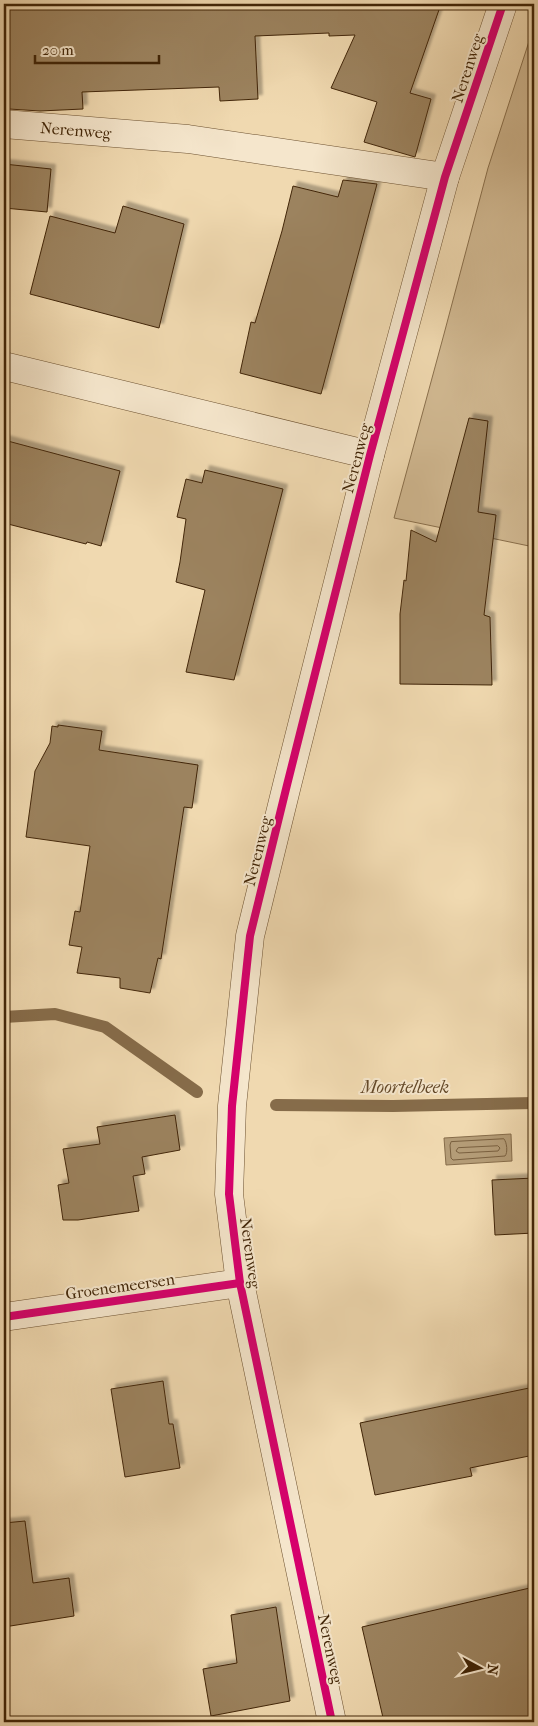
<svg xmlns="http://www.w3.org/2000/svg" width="538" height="1726" font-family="'IM FELL French Canon',serif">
  <defs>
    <filter id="shadow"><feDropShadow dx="4.5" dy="-4.5" stdDeviation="1" flood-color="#0004"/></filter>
  </defs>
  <rect width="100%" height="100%" fill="#f0d9b0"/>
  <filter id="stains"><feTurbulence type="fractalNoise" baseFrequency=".004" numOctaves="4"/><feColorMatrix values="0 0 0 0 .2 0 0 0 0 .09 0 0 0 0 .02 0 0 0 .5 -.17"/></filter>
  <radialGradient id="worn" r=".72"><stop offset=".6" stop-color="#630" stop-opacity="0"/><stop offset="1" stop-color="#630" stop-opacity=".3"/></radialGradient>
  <polygon fill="#d2ba93" stroke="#8a704d" points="534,26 534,547 394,518 444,334 488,168"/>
  <polygon fill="#b49c77" stroke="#866c4a" points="511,1134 512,1161 446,1165 444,1138"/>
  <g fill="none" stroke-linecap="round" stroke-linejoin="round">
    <g stroke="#7a603f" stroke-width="1">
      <path d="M504 1139C507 1142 508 1153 505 1156L453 1160 451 1158 450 1145 451 1142Z"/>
      <polygon points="498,1146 500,1148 498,1151 459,1153 456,1151 458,1148"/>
    </g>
    <g stroke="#866c4a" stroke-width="12">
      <polyline points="4,1017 55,1014 105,1027 197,1092"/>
      <polyline points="276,1105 393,1106 534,1103"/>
    </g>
  </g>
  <g fill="#9c835f" stroke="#412507" filter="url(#shadow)">
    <polygon points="4,4 441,4 410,93 431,99 415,157 364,142 377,102 331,88 355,35 329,36 329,33 255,36 258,99 220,101 219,87 82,92 83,109 40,111 9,109 4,37"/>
    <polygon points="4,164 51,169 47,212 4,208"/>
    <polygon points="343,180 377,184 321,394 240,373 251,322 255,323 282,231 293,186 338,197"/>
    <polygon points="123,206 184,224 159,328 30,294 50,216 115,233"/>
    <polygon points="469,418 488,421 478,512 496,515 484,615 490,617 492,685 400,684 400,614 404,580 406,581 411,530 436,542"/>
    <polygon points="4,440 120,471 101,546 87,542 86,544 4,523"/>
    <polygon points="205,470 283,489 234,680 186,672 205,590 176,582 180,562 186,519 177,517 186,479 202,483"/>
    <polygon points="58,725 102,731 99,750 198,765 192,808 184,807 161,959 158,958 150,993 120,988 120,978 77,973 82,947 69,945 75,911 80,912 90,846 26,837 35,771 50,743 52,726 58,727"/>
    <polygon points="175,1115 180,1150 142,1157 145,1174 133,1176 139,1211 78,1220 63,1220 58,1185 69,1183 63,1149 100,1144 97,1127"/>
    <polygon points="534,1178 534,1233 495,1235 492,1180"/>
    <polygon points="163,1381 169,1424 173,1424 180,1468 125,1477 111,1389"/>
    <polygon points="534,1387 534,1455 470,1468 472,1476 375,1495 360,1423"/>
    <polygon points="25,1521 33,1583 69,1578 74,1616 4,1627 4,1523"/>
    <polygon points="534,1587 534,1722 384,1722 362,1627"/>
    <polygon points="276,1607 290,1701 211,1716 203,1669 237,1663 231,1615"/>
  </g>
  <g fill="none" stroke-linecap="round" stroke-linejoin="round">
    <defs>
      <g id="minor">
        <path id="s1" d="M4 124 188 139 445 177"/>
        <polyline points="4,366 370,455"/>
        <polyline points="4,1317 240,1283"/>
        <polyline points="332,1722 240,1283 229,1194 232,1106 250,936 287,785 370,455 445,177 503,4"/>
      </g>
    </defs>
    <use href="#minor" stroke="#6d5231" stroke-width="29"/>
    <use href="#minor" stroke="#f5e6cc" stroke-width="28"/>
    <defs>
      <g id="cycleway">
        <polyline points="4,1317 240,1283"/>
        <polyline points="332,1722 240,1283 229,1194 232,1106 250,936 287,785 370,455 445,177 503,4"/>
      </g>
    </defs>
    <use href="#cycleway" stroke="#f5e6cc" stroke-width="11"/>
    <use href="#cycleway" stroke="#d6006c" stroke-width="8"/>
  </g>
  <g text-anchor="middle" stroke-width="4" stroke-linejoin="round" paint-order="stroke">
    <g font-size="16" fill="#412507" stroke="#f5e6cc">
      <text transform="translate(467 68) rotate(-72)" y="6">Nerenweg</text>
      <text dy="6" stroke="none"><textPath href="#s1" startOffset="72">Nerenweg</textPath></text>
      <text transform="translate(356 458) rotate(-75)" y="6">Nerenweg</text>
      <text transform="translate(257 851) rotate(-76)" y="6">Nerenweg</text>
      <text transform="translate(251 1253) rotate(82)" y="6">Nerenweg</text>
      <text transform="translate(120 1286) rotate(-8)" y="6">Groenemeersen</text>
      <text transform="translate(331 1649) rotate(78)" y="6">Nerenweg</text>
    </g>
    <g font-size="18" font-style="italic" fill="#644929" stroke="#f5e6cc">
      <text x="405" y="1093">Moortelbeek</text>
    </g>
  </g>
  <rect width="538" height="1726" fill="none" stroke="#f0d9b0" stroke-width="20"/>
  <rect x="5" y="5" width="528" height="1716" fill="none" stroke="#412507" stroke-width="2.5"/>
  <rect x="10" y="10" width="518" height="1706" fill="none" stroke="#412507"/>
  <g transform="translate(480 1668) rotate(97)" stroke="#f5e6cc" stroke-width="4" paint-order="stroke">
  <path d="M0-4L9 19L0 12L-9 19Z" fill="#412507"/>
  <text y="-8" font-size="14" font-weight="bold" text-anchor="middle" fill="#412507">N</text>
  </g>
  <path d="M35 55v8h124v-8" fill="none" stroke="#412507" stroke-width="2.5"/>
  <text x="42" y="55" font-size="15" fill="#412507" stroke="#f5e6cc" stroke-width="4" paint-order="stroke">20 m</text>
  <rect width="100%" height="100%" filter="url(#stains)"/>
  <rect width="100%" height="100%" fill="url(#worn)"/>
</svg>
